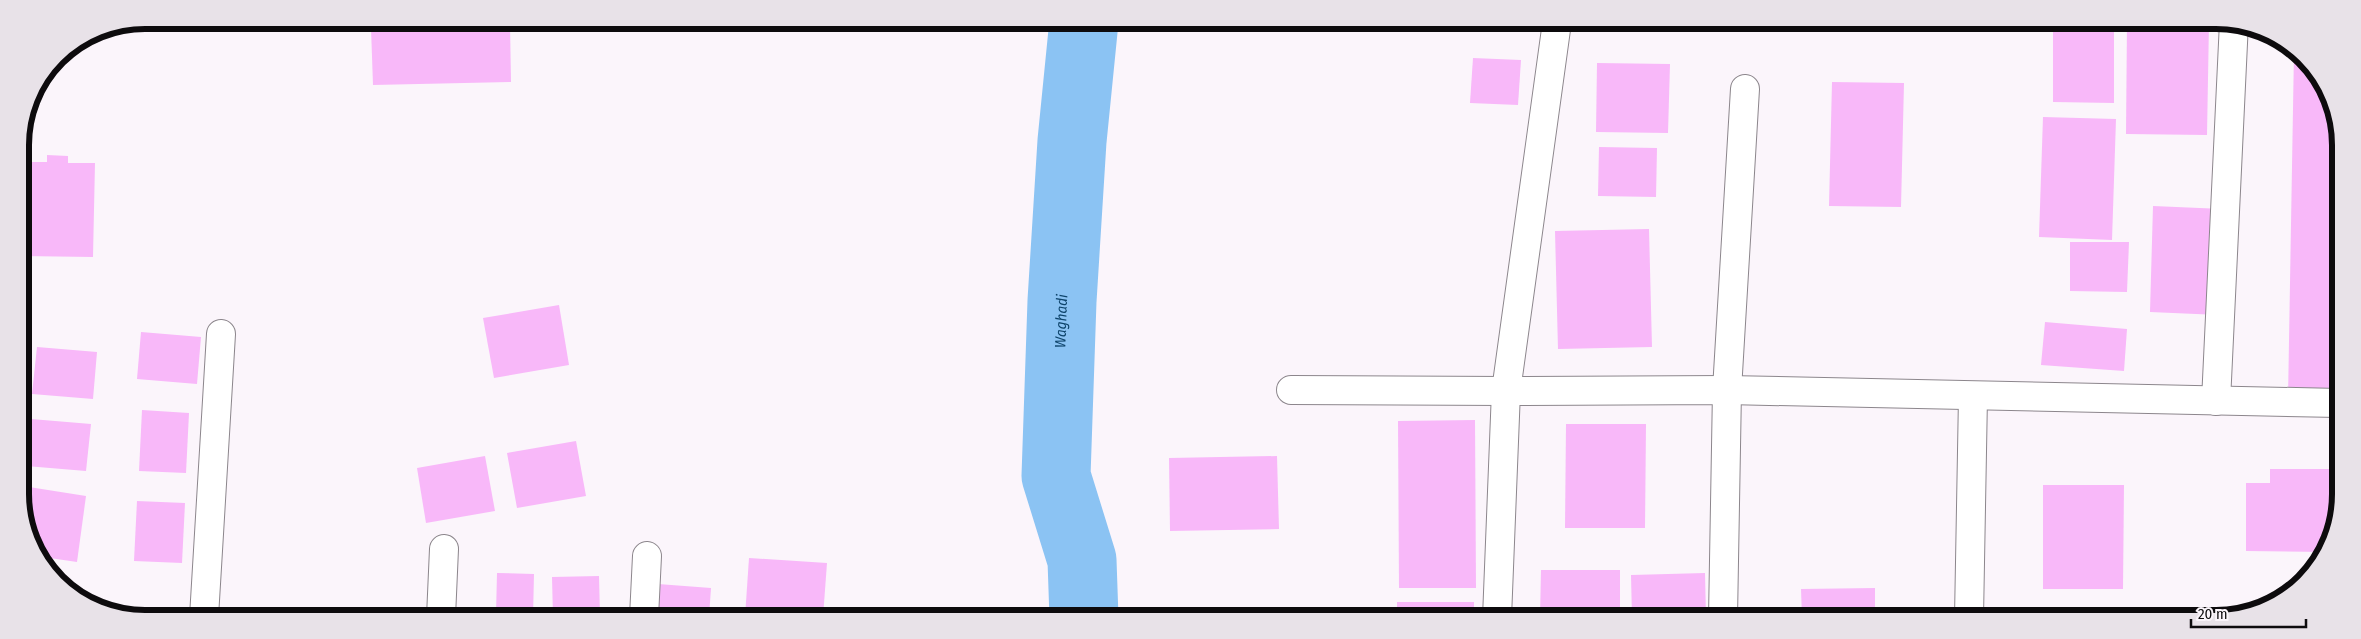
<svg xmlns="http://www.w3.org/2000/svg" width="2361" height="639" font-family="'Fira Sans Condensed',sans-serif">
  <rect width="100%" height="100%" fill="#fbf5fb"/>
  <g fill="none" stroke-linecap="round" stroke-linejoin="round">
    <path stroke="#8bc3f3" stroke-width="69" id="s1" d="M1084 618 1082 560 1056 476 1062 301 1072 141 1084 21"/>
  </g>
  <g fill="#f8b8f9">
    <polygon points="2053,22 2114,22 2114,103 2053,102"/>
    <polygon points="2127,22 2209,22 2207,135 2126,134"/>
    <polygon points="510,24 511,82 373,85 371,28"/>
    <polygon points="2294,51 2305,57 2339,121 2339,400 2288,399"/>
    <polygon points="1473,58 1521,60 1518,105 1470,103"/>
    <polygon points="1597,63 1670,64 1668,133 1596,132"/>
    <polygon points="1832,82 1904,83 1901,207 1829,206"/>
    <polygon points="2043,117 2116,119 2112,240 2039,237"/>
    <polygon points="1599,147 1657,148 1656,197 1598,196"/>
    <polygon points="47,155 68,156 68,163 95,163 93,257 21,256 20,156 28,156 28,162 47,162"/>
    <polygon points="2153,206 2223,209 2219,315 2150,312"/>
    <polygon points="1649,229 1652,347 1558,349 1555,231"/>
    <polygon points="2070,242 2129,242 2127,292 2070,291"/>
    <polygon points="559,305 569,365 494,378 483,318"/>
    <polygon points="2045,322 2127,329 2124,371 2041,365"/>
    <polygon points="141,332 201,337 197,384 137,379"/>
    <polygon points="37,347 97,352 93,399 32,394"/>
    <polygon points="142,410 189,413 186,473 139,471"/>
    <polygon points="31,419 91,424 86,471 26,466"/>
    <polygon points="1475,420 1476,588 1399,588 1398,421"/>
    <polygon points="1566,424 1646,424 1645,528 1565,528"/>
    <polygon points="576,441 586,496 517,508 507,453"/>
    <polygon points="485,456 495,511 426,523 417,468"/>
    <polygon points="1277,456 1279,529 1170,531 1169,458"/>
    <polygon points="2270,469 2339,469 2339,519 2326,552 2246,551 2246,483 2270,483"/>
    <polygon points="2043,485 2124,485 2123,589 2043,589"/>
    <polygon points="29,487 86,496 77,562 43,557 24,522"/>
    <polygon points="137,501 185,503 182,563 134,561"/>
    <polygon points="749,558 827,563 823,617 745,617"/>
    <polygon points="1541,570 1620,570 1620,618 1540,618"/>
    <polygon points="497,573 534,574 533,617 489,617 489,614 496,614"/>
    <polygon points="1705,573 1706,618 1632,618 1631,575"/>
    <polygon points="599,576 600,616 553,617 552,577"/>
    <polygon points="658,584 711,588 709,617 656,617"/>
    <polygon points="1875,588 1875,618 1802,618 1801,589"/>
    <rect x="1397" y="602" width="77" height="16"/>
  </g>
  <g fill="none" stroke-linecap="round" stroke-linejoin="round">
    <defs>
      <g id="minor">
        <polyline points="1291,390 1506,391 1557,22"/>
        <polyline points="2216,401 2234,22"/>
        <polyline points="204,617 221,334"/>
        <polyline points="441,617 444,549"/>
        <polyline points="644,617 647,556"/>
        <polyline points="1497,618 1506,391 1727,390 2339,403"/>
        <polyline points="1723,618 1727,390 1745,89"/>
        <polyline points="1969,618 1973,396"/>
      </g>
    </defs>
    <use href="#minor" stroke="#8c868c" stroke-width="30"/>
    <use href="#minor" stroke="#fff" stroke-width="28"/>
  </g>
  <g text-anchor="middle" stroke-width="4" stroke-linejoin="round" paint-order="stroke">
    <g font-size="15" font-style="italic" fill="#0e446b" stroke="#fbf5fb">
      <text dy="5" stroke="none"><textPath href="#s1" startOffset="301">Waghadi</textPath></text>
    </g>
  </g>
  <path d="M0 0H2361V639H0ZM145 29H2216A116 116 0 0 1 2332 145V494A116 116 0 0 1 2216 610H145A116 116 0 0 1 29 494V145A116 116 0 0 1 145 29Z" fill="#e8e2e8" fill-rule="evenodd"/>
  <path fill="none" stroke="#0d0b0d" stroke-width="6" d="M145 29H2216A116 116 0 0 1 2332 145V494A116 116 0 0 1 2216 610H145A116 116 0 0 1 29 494V145A116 116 0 0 1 145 29Z"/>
  <path d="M2191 619v8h115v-8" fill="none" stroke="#0d0b0d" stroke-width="2.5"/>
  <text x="2198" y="619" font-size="15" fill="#0d0b0d" stroke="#fbf5fb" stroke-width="4" paint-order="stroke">20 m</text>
</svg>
